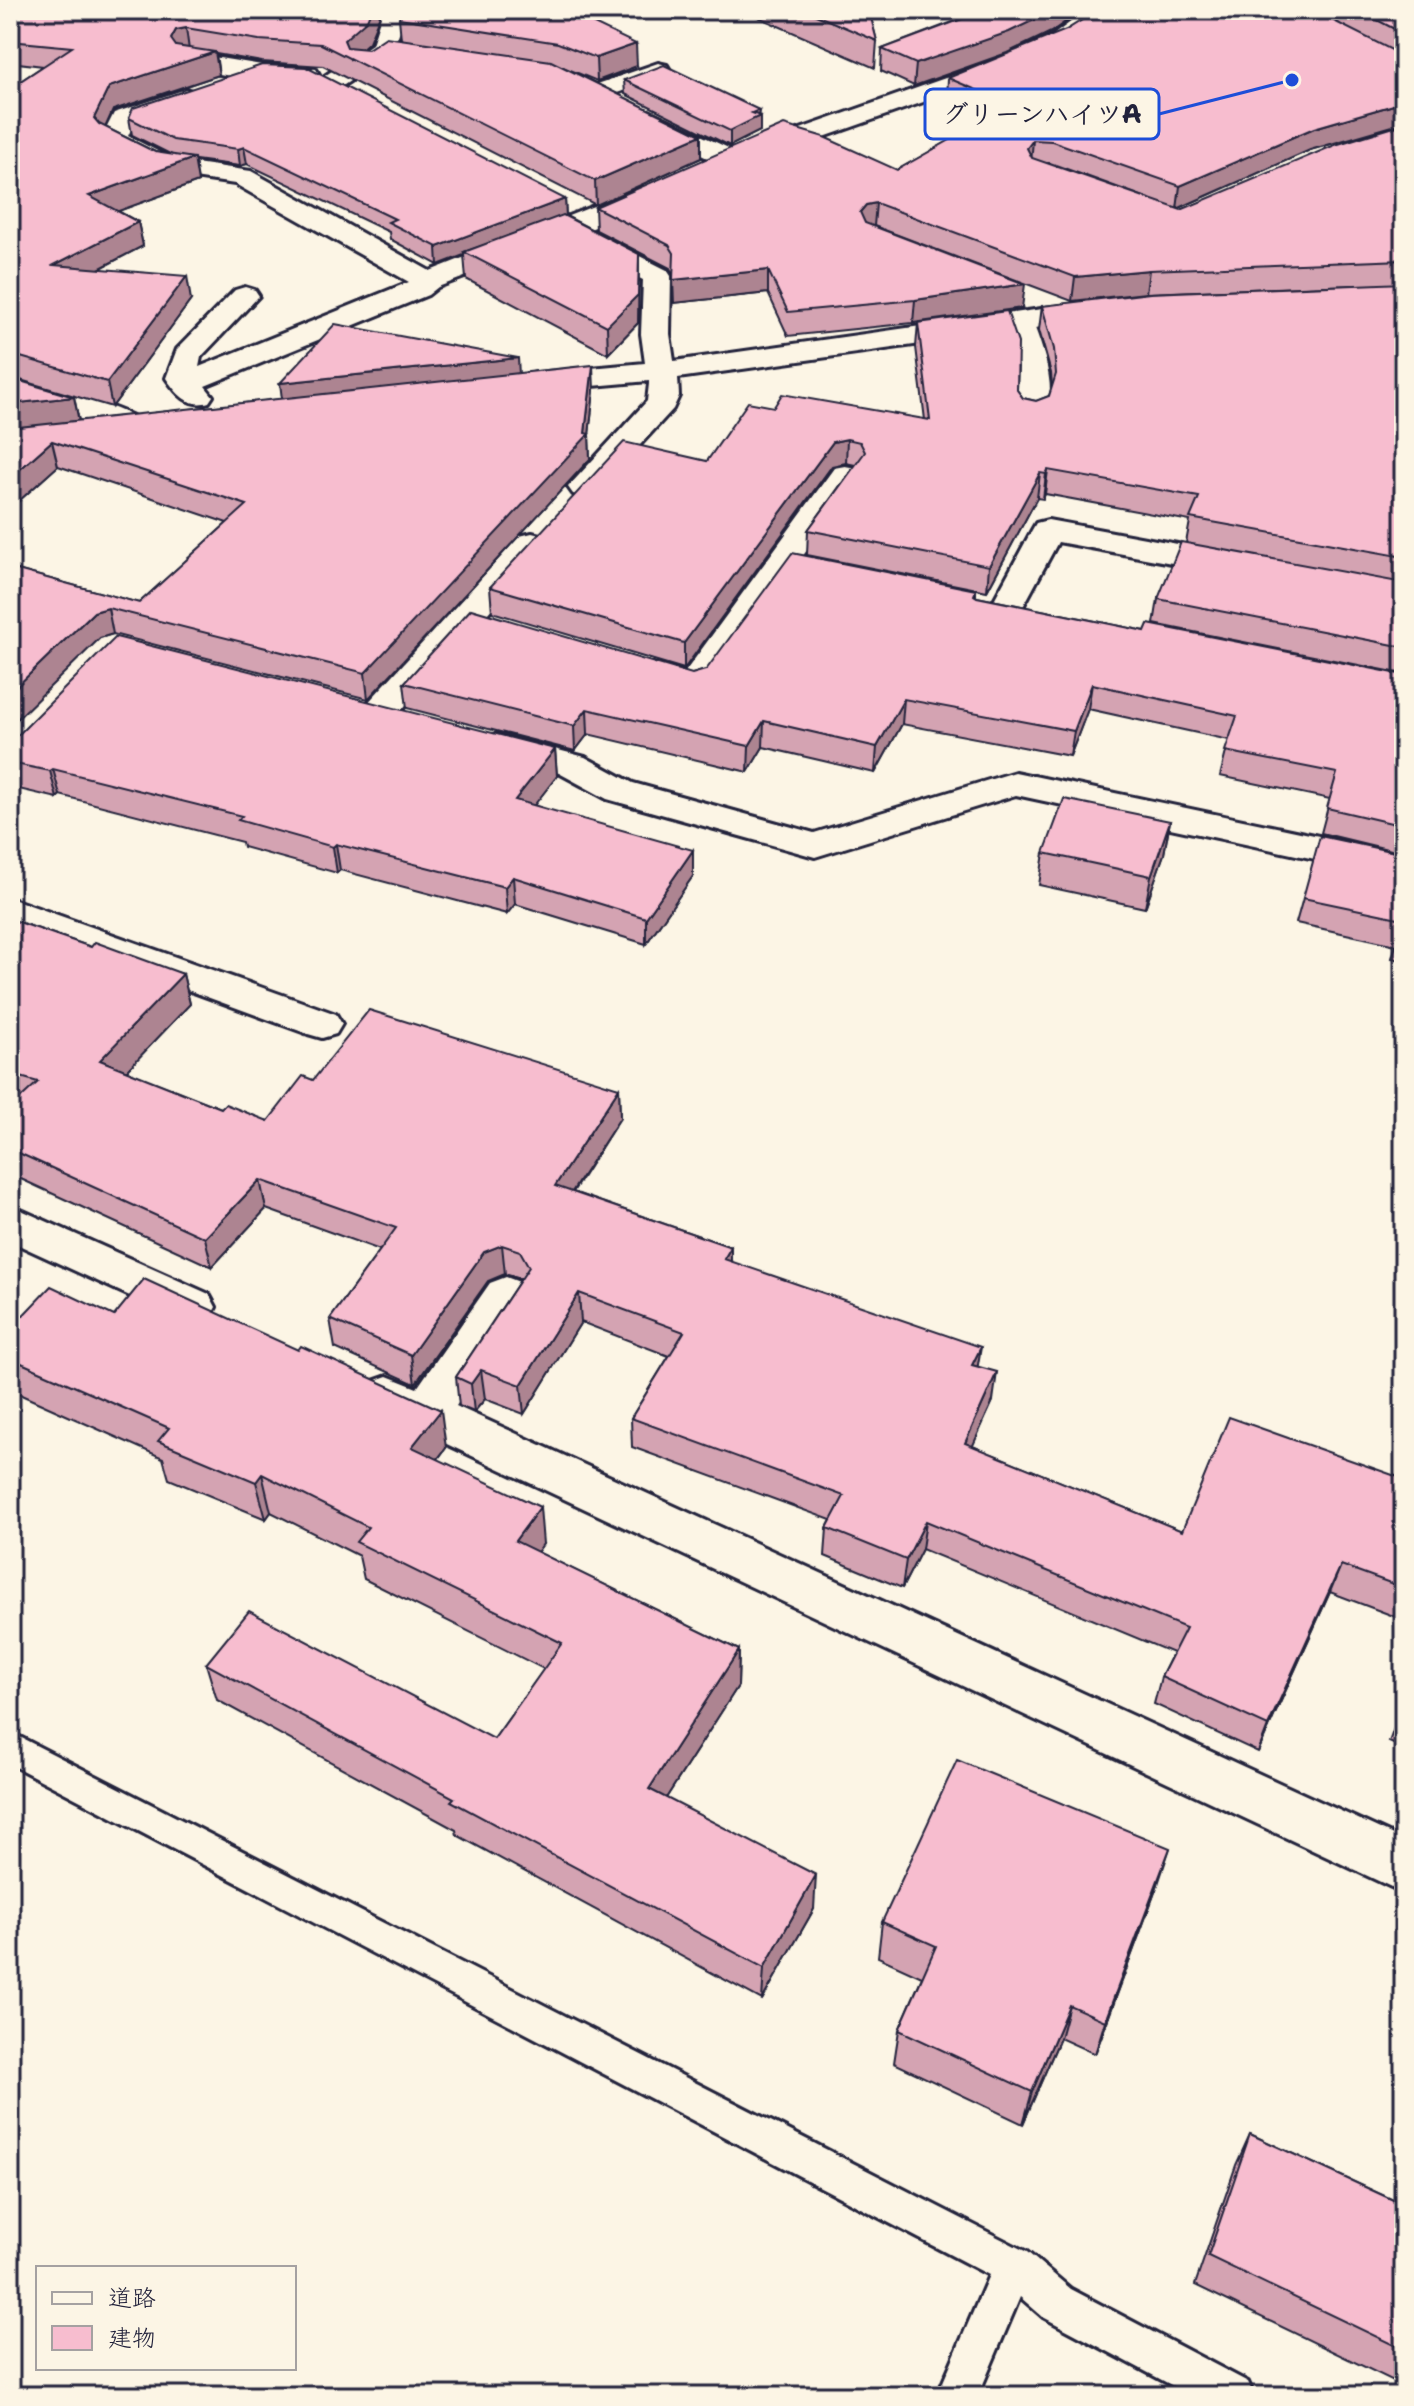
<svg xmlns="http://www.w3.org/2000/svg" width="1414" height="2406" font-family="'Shantell Sans','Klee One',sans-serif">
  <rect width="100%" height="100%" fill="#fcf5e5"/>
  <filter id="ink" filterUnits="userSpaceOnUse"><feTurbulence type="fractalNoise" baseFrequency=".0125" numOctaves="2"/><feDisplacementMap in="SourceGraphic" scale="16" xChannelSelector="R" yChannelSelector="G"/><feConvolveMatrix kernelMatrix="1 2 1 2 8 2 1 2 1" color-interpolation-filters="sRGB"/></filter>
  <g filter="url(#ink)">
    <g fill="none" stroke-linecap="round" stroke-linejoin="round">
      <defs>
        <polygon id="lane" points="10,1732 1027,2252 1071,2289 1248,2382 1254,2396 1192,2396 1043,2317 1020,2297 978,2396 937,2396 989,2275 10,1764"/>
        <g id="street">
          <polygon points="383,10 407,10 392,53 341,87 323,87 320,82 323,77 372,44"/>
          <polygon points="1087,10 1114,10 1071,45 1026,66 804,144 786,144 782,139 786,134 1008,56 1053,35"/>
          <path d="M189 53 262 65 316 69 319 74 316 79C280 88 216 74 180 65L177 60 180 55Z"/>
          <polygon points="658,63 667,65 670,70 667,75 595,101 586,98 582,93 586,88"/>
          <path d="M186 89 195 92 199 97 195 102 134 123 128 136 175 160 251 171 430 271 639 188H657L661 194 657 200 579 234H596L667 270 671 276 670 334 674 361 1098 301 1108 304 1112 310 1108 316 1098 319 1035 328C1044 352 1059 396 1043 419L1032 422 1021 419 1017 413 1019 366 1007 332 678 378 679 396 673 409 595 494 584 497 573 494 568 487 647 401 649 384V381L536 391 525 388 521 382 525 376 536 373 645 363 641 334 643 280 576 246 572 240 576 235 438 287 428 295 205 386 213 396 209 402C188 408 177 394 166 378L177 349 235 290 245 287 255 290 259 296 201 357 199 367 409 282 235 184 160 173 105 144 101 139 114 113Z"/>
          <polygon points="649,111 737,152 741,158 737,164 719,164 640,124 636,119 640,114"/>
          <path d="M10 379C37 386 136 408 149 427L145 434 134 436 10 397Z"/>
          <polygon points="845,466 856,468 861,475 705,692 693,696 641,681 636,674 641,667 653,664 685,672 834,468"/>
          <polygon points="1048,520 1237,555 1249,558 1254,565 1249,572 1237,575 1058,542 1018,616 1006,619 994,616 989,609 1032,530 1036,523"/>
          <polygon points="532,533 544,536 548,543 544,550 390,723 377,726 364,723 359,715 364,707 520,536"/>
          <polygon points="497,734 585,757 633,783 814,833 1015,772 1404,854 1404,878 1016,795 815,857 607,799 559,773 484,753 479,745 484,737"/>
          <polygon points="10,898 336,1014 342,1024 336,1034 322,1038 308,1034 10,925"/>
          <polygon points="10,1205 209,1294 216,1307 209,1320 193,1325 10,1241"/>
          <polygon points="506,1277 522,1283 529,1295 456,1406 1404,1840 1404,1893 370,1408 363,1395 370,1382 387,1376 417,1388 490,1283"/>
        </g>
      </defs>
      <use href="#lane" stroke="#22223b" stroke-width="6"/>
      <use href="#street" stroke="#22223b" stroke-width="6"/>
      <use href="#lane" fill="#fcf5e5" fill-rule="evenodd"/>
      <use href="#street" fill="#fcf5e5" fill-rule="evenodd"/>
    </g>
    <g fill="#d4a3b2" stroke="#22223b" stroke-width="2" fill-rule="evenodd">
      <polygon points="10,10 369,42 362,48 368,49 401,39 399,18 565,10 637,66 597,81 558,65 701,135 701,158 596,205 323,66 262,62 216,54 219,75 113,110 105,127 155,152 172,155 132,135 129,118 565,199 566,216 639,254 638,323 608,354 466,279 464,255 438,265 390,239 389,232 247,164 240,166 195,160 198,182 118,211 138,222 143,246 99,269 191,300 112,407 10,377 10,88 43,66 10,62"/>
      <polygon points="742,10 869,10 877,41 875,68"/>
      <polygon points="975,10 1082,10 1051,32 1007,53 914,86 881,71 882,49 976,13"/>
      <path d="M1314 10H1404V124L1310 150 1177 209 1181 210 1404 124V674L1154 624 1158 599 1186 543 1190 521 1045 494 1043 499 1037 498 987 591 807 555 808 530 855 465 846 463 832 466 684 669 492 612 490 587 707 461 774 407 925 420 916 347 918 323 1017 390 1023 398 1036 401 1049 396 1052 385 1051 373 1039 330 1042 306 1353 285 1146 293 1072 301 874 226 1022 308 913 323 788 336 768 293 674 303 673 275 670 268 596 230 595 207 897 170 989 118 947 100 948 78 1338 23ZM1047 163H1050L1150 199Z"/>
      <polygon points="624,80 759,110 758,115 760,116 760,131 730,146 625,94"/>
      <polygon points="519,373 594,390 589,435 590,459 368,699 113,634 100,638 10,568 139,603 227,523 58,466 10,509 74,397 79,421"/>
      <polygon points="976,590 976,596 977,597 1145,631 1404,675 1404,853 1321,833 1330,799 1220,776 1229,740 1088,709 1070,756 902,724 875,773 763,747 748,772 588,734 575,751 407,708 404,683 692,674"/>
      <polygon points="10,737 555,749 557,776 534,805 693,876 646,944 515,904 507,914 340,870 337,873 243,847 242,842 60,795 57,798 10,787"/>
      <polygon points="1170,821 1164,854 1145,908 1039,885 1044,853"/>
      <polygon points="1404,854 1404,961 1392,958 1396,945 1296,923 1303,898"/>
      <polygon points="10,919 91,947 183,974 190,1004 126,1071 221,1108 268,1121 313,1080 619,1088 620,1118 573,1192 731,1247 731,1262 978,1367 993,1401 972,1446 1182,1531 1404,1479 1404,1620 1330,1592 1258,1752 1154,1704 1161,1677 1173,1653 922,1549 902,1588 825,1556 827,1528 831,1520 632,1447 631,1418 669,1356 581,1322 524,1414 485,1399 474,1412 459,1406 456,1377 521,1279 505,1274 488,1281 415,1384 335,1348 330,1319 380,1250 266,1209 212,1267 10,1174 10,1108 15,1103 10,1101"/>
      <polygon points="114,1316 446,1448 438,1459 543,1544 537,1552 739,1650 738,1686 666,1798 814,1909 762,2000 457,1835 456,1830 217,1700 206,1664 494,1739 544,1669 364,1579 359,1556 271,1512 266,1519 169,1479 163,1458 10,1390 10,1329"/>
      <polygon points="1404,1701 1404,1749 1389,1742"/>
      <polygon points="1158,1884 1095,2054 1060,2038 1023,2124 894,2063 899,2030 922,1977 878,1957 882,1922"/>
      <polygon points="1250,2134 1404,2205 1404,2386 1195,2285 1236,2165"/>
    </g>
    <g fill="#ad8491" stroke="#22223b" stroke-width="2">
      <polygon points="371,10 382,10 369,42 350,59 344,40"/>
      <polygon points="1055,10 1082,10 1051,32 1007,53 914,86 916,64"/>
      <polygon points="186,28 189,50 174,62 171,39 176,30"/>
      <polygon points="636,44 637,66 597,81 596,58"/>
      <polygon points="215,52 219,75 113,110 99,141 94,118 109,87"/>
      <polygon points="1404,102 1403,123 1310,150 1177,209 1180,186 1314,128"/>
      <polygon points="759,110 758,117 760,116 760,131 730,146 730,131 752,113"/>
      <polygon points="701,135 701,158 596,205 595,181"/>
      <polygon points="1033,140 1031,163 1027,148"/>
      <polygon points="244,147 247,164 240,166 238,149"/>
      <polygon points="194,158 198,182 94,220 89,196"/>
      <polygon points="565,199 566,217 464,252 464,255 438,265 437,247"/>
      <polygon points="876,203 874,226 858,235 860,212 866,205"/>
      <polygon points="138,222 143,246 60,289 54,265"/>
      <polygon points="639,254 638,323 608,354 607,326"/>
      <polygon points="768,270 768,293 674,303 673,280"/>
      <polygon points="1149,270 1146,293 1072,301 1075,277"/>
      <polygon points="187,276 191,300 112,407 107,382"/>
      <polygon points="1025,284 1022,308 913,323 915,300"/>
      <polygon points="518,358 519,374 282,399 280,383"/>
      <polygon points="593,365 594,390 589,435 590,459 368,699 365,673 585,433"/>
      <polygon points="74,397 79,422 10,430 10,404"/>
      <polygon points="847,439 846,463 832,466 684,669 684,643 833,442"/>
      <polygon points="52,441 58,466 10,509 10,478"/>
      <polygon points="1048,470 1045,494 1043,499 1046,474"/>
      <polygon points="1040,473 1037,498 987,591 989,566"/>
      <polygon points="108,608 113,634 100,638 10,726 10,693 94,612"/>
      <polygon points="1092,684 1088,709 1070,756 1074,731"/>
      <polygon points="904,699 902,724 875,773 877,747"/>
      <polygon points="587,709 588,734 575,751 574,726"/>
      <polygon points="764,721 763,747 748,772 749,746"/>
      <polygon points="555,749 557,776 517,827 515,800"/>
      <polygon points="53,769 60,795 57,798 50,771"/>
      <polygon points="1170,821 1164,854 1145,908 1151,876"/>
      <polygon points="336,844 340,870 337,873 333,847"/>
      <polygon points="693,850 693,876 646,944 646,918"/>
      <polygon points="513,877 515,904 507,914 505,887"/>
      <polygon points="183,974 190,1004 108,1090 100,1060"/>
      <polygon points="619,1088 620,1118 557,1215 555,1186"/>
      <polygon points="260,1180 266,1209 212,1267 205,1238"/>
      <polygon points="502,1245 505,1274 488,1281 415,1384 411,1355 484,1252"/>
      <polygon points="731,1247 731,1276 724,1259"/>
      <polygon points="579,1293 581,1322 524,1414 521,1385"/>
      <polygon points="981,1347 976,1376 972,1365"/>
      <polygon points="481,1370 485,1399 474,1412 471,1384"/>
      <polygon points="997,1372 993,1401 961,1472 965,1443"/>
      <polygon points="441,1410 446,1448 418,1484 412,1447"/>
      <polygon points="262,1474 271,1512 266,1519 256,1482"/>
      <polygon points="540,1507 543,1544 519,1578 515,1541"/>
      <polygon points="926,1521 922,1549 902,1588 906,1560"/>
      <polygon points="1341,1565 1330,1592 1258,1752 1268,1726"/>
      <polygon points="739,1650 738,1686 650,1823 649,1789"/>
      <polygon points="1170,1848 1158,1884 1095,2054 1105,2021"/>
      <polygon points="816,1875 814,1909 762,2000 764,1968"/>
      <polygon points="1069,2005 1060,2038 1023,2124 1032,2092"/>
    </g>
    <g fill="#f7bdcf" stroke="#22223b" stroke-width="2">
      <polygon points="10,10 371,10 367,20 344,40 347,47 368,49 386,37 551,61 701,135 595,181 321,44 259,40 186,28 176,30 171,39 176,46 215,52 109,87 94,118 99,124 155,152 194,158 89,196 138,222 54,265 187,276 107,382 10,354 10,88 72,47 10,41"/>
      <polygon points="401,10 565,10 636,44 596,58 558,43 399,18"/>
      <polygon points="804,10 869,10 877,41"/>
      <polygon points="980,10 1055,10 1009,32 916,64 882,49 981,12"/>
      <polygon points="1098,10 1312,10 1404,56 1404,102 1314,128 1180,186 1052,141 1033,140 1027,148 1032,158 1181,210 1335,145 1404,124 1404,260 1149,270 1075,277 876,203 866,205 860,212 865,223 1025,284 915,300 788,312 768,270 673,280 674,253 669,245 595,207 784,125 824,137 897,170 1012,105 948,78 1066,30"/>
      <polygon points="1358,10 1404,10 1404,34"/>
      <polygon points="262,65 306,67 565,199 437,247 388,222 395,219 244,147 238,149 173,140 129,118 133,108"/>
      <polygon points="664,65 759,110 752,113 760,116 730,131 624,80"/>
      <polygon points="563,215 639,254 638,295 607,326 464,252"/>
      <polygon points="1404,283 1404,557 1190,518 1199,497 1048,470 1046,474 1040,473 989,566 808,530 865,452 860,442 847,439 833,442 684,643 490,587 624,442 707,461 748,402 774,407 782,394 930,420 918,323 1007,311 1018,343 1017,390 1023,398 1036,401 1049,396 1056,374 1054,349 1042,306 1150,293"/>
      <polygon points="335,324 518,358 280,383"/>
      <polygon points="593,365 585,433 589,434 365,673 108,608 94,612 10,693 10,568 139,603 247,505 52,441 10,478 10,428"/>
      <polygon points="10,378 74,397 10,404"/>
      <polygon points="1181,542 1404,583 1404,647 1158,599"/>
      <polygon points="792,553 976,590 974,595 977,597 1145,631 1148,624 1404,675 1404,826 1327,808 1337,773 1225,751 1237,716 1092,684 1074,731 904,699 877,747 764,721 749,746 587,709 574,726 404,683 471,609 692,674 706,670"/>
      <polygon points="116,637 555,749 515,800 693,850 646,918 513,877 505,887 336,844 333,847 238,820 242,816 53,769 50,771 10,763 10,737 18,735"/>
      <polygon points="1064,799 1170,821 1151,876 1044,853"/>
      <polygon points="1320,836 1404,854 1404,933 1399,932 1403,919 1303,898"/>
      <polygon points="10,919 91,947 95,942 183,974 100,1060 221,1108 225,1104 268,1121 303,1076 313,1080 369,1010 619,1088 555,1186 731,1247 724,1259 981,1347 972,1365 997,1372 965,1443 1182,1531 1229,1417 1404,1479 1404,1588 1341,1565 1268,1726 1161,1677 1186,1628 926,1521 906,1560 827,1528 844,1496 631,1418 684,1332 579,1293 521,1385 481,1370 471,1384 456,1377 529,1267 520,1251 502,1245 484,1252 411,1355 330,1319 396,1228 260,1180 205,1238 10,1149 10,1108 38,1082 10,1074"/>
      <polygon points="144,1279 298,1350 301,1346 441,1410 412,1447 540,1507 515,1541 739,1650 649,1789 816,1875 764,1968 451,1801 454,1798 206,1664 249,1611 494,1739 562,1643 356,1542 368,1527 262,1474 256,1482 158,1441 169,1428 10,1358 10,1329 51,1286 114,1316"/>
      <polygon points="957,1760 1170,1848 1105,2021 1069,2005 1032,2092 899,2030 936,1946 882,1922"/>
      <polygon points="1250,2134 1404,2205 1404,2350 1208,2256"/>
    </g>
  </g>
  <path fill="none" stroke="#1d4ed8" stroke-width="3" d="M1292 80L1159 114"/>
  <circle fill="#1d4ed8" stroke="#fcf5e5" stroke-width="3" cx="1292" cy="80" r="8"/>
  <rect fill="#fcf5e5" stroke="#1d4ed8" stroke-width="3" x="925" y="89" width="234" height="50" rx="8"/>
  <g font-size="26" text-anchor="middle" font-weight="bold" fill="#22223b">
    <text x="1042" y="123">グリーンハイツA</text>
  </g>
  <rect width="1414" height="2406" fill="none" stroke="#fcf5e5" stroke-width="40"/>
  <rect x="20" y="20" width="1374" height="2366" fill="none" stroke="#22223b" stroke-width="3" filter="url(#ink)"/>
  <rect x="36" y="2266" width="260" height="104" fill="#fcf5e5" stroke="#a5a1a1" stroke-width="2"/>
  <rect x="52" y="2292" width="40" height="12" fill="#fcf5e5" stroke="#a5a1a1" stroke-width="2"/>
  <text x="108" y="2306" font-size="24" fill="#22223b">道路</text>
  <rect x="52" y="2326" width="40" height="24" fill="#f7bdcf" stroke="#a5a1a1" stroke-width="2"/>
  <text x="108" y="2346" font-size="24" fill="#22223b">建物</text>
</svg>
